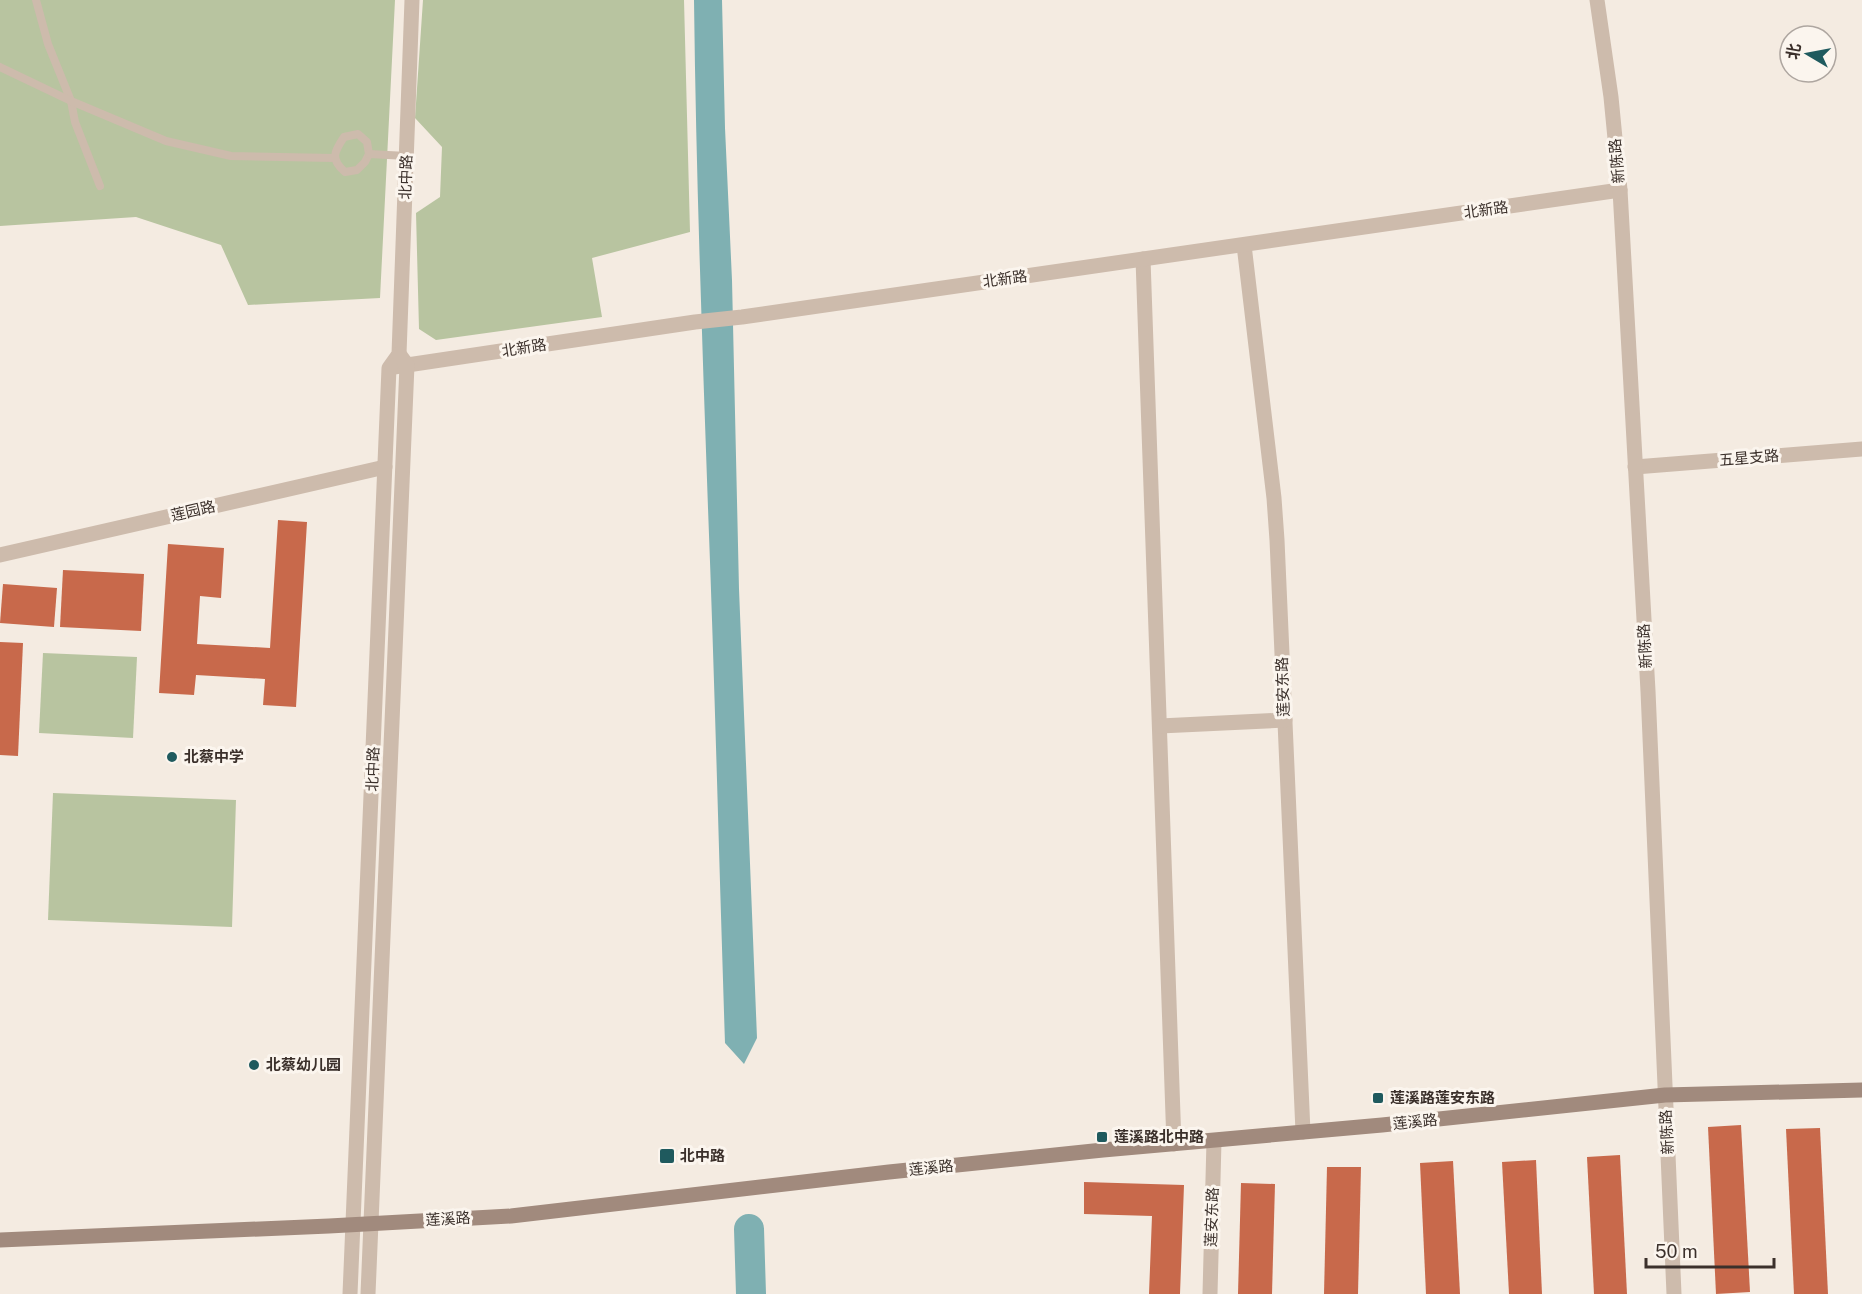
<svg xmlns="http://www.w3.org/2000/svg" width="1862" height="1294" font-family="'Public Sans','Noto Sans SC',sans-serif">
  <rect width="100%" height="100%" fill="#f4ebe1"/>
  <g fill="#b8c4a0">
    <polygon points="0,0 395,0 380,298 248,305 221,245 136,217 0,226"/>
    <polygon points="423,0 684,0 690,232 592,258 602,317 436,340 419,329 416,213 440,197 442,147 415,118"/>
    <polygon points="43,653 137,657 133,738 39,733"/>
    <polygon points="53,793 236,800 232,927 48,920"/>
  </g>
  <g fill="#7fb0b2">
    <path d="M694 0H722L725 128 732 280 739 589 757 1038 744 1064 725 1043C719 865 715 687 708 508 702 339 696 170 694 0Z"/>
    <polygon points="749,1232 761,1247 763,1294 738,1294 736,1251"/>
  </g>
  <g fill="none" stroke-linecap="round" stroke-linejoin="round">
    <polyline stroke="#7fb0b2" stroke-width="30" points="749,1229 751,1294"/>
  </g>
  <g fill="#c8694b">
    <polygon points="278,520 307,522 296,707 263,705 265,679 196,675 194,695 159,693 168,544 224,548 221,598 200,596 197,644 270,648"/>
    <polygon points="63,570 144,574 141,631 60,627"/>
    <polygon points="3,584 57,588 54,627 0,623"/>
    <polygon points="0,642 23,643 18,756 0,755"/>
    <polygon points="1741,1125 1750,1292 1716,1294 1708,1127"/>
    <polygon points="1820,1128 1828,1294 1794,1294 1786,1129"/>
    <polygon points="1620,1155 1627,1294 1594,1294 1587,1157"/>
    <polygon points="1536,1160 1542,1294 1509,1294 1502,1162"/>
    <polygon points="1453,1161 1460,1294 1426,1294 1420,1163"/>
    <polygon points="1327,1167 1361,1167 1358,1294 1324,1294"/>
    <polygon points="1084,1182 1184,1185 1180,1294 1149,1294 1152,1216 1084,1214"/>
    <polygon points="1241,1183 1275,1184 1272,1294 1238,1294"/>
  </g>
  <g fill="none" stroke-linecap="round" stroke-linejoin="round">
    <g stroke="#cdbbac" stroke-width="8">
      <polyline points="36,0 48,44 71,101 75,122 100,186"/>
      <polyline points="0,67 71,101 166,141 231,156 334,158"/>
      <path d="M358 134 367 142 369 154 365 162 357 170 345 172C330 159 334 152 344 137Z"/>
      <polyline points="369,154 407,156"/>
    </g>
    <g stroke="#cdbbac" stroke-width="15">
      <polyline points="1244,245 1274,498 1277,540 1303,1132"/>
      <polyline points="1143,259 1174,1144"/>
      <polyline points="394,367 695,322 742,317 1620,190"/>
      <polyline points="1635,467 1862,449"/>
      <polyline points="0,555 385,467"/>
      <polyline points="1160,726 1285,720"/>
    </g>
    <g stroke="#cdbbac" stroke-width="15">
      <polyline points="1597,0 1611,97 1620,190 1648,691 1674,1294"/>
      <polyline points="350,1294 389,368 399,354 412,0"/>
      <polyline points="368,1294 407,365 399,354"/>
      <polyline points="1210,1294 1214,1141"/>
    </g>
    <polyline stroke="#a18a7d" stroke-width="15" points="0,1240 329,1226 511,1216 889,1172 1103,1150 1382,1125 1665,1095 1862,1090"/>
  </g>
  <g fill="#1f5a5e" stroke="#fbf5ee" stroke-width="2">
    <circle cx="172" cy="757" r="6"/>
    <circle cx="254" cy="1065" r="6"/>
    <rect x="1372" y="1092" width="12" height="12" rx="3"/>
    <rect x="1096" y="1131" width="12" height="12" rx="3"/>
    <rect x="659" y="1148" width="16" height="16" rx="3"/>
  </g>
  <g text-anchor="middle" stroke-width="6" stroke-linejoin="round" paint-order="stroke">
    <g font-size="15" fill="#3b302b" stroke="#fbf5ee">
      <text transform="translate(1617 161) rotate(-95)" y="5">新陈路</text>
      <text transform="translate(406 177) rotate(-88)" y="5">北中路</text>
      <text transform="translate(1486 210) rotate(-8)" y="5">北新路</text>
      <text transform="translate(1005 279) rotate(-8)" y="5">北新路</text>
      <text transform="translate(524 348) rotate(-9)" y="5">北新路</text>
      <text transform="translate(1749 458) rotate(-5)" y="5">五星支路</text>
      <text transform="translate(193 511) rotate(-13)" y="5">莲园路</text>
      <text transform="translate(1645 646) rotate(-93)" y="5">新陈路</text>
      <text transform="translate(1283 687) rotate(-92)" y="5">莲安东路</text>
      <text transform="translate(373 769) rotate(-88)" y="5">北中路</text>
      <text transform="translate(1415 1122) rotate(-6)" y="5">莲溪路</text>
      <text transform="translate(1667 1132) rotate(-93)" y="5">新陈路</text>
      <text transform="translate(931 1168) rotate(-6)" y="5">莲溪路</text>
      <text transform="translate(1212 1217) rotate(-88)" y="5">莲安东路</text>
      <text transform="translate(448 1219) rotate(-3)" y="5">莲溪路</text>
    </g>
    <g font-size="15" font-weight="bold" fill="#3b302b" stroke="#fbf5ee" text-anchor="start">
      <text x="184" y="762">北蔡中学</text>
      <text x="266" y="1070">北蔡幼儿园</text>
      <text x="1390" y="1103">莲溪路莲安东路</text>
      <text x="1114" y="1142">莲溪路北中路</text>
      <text x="680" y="1161">北中路</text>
    </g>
  </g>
  <g transform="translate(1808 54) rotate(280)"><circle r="28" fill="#fbf5ee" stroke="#aea6a0" stroke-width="1.5"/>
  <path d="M0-4.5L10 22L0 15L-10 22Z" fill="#1f5a5e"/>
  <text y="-9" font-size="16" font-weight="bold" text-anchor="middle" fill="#3b302b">北</text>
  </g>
  <path d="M1646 1258v9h128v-9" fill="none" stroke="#3b302b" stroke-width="3"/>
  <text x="1655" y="1258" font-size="18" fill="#3b302b" stroke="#fbf5ee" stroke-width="4.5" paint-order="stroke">50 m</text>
</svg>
